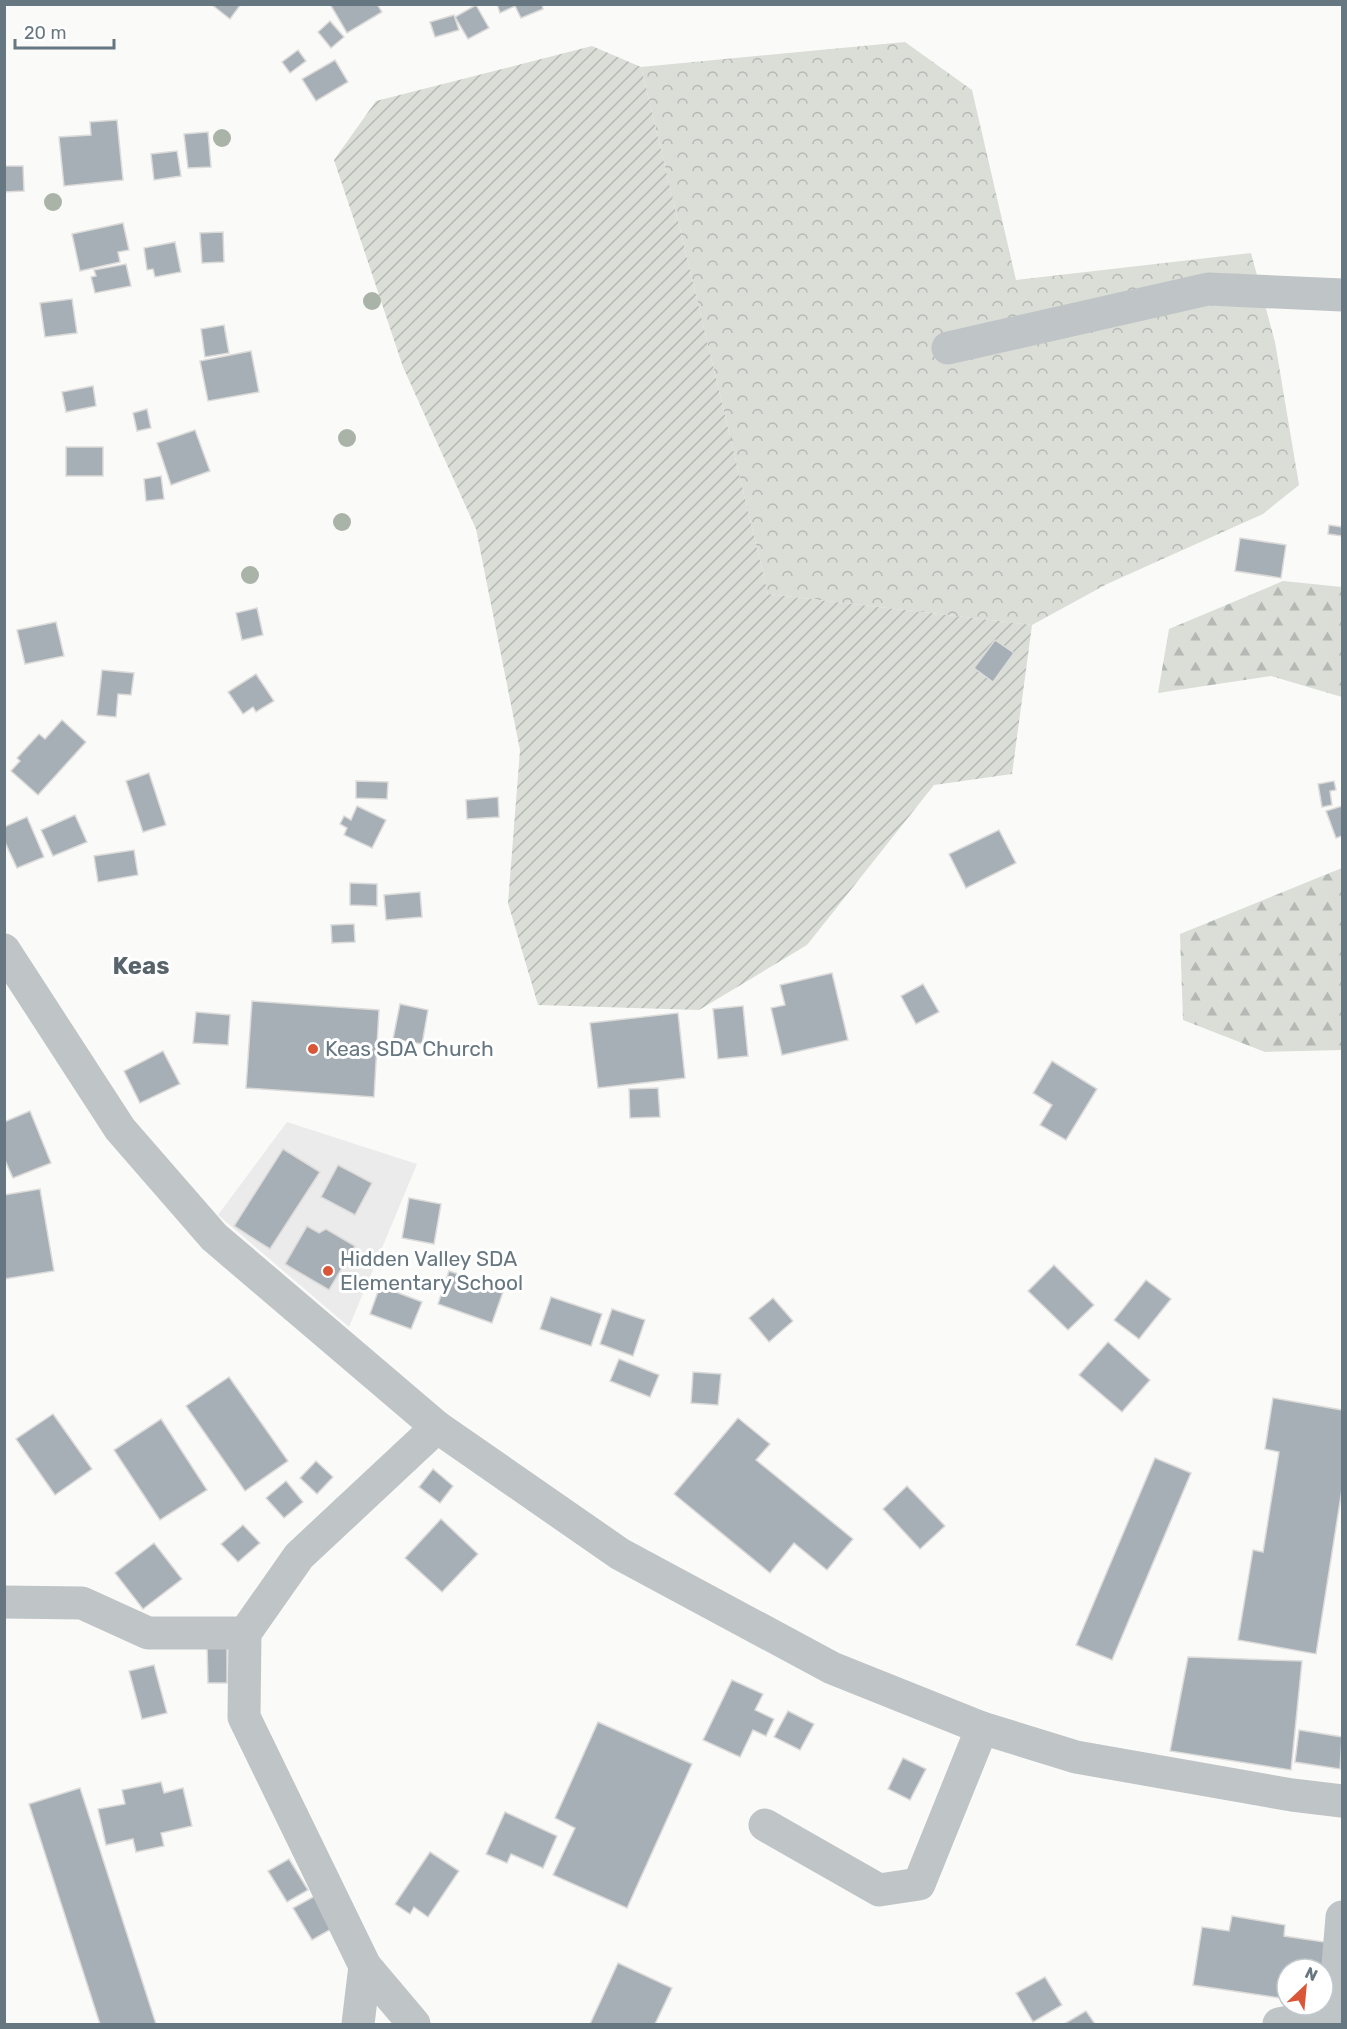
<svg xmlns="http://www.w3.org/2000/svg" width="1347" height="2029" font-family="Rubik,sans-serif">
  <defs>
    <pattern id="forest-firs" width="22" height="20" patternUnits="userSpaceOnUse" patternTransform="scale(1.5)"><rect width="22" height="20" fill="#daded7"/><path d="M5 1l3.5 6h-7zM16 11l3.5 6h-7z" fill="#b5b9b4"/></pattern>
    <pattern id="park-crowns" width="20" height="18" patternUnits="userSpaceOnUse" patternTransform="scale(1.5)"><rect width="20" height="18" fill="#daded7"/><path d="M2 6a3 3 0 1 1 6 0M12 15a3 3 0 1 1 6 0" fill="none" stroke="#b5b9b4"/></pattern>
    <pattern id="garden-furrows" width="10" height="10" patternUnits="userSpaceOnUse" patternTransform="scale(1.5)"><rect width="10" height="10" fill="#daded7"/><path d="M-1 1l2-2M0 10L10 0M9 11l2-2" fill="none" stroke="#b5b9b4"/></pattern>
  </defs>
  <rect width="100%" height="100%" fill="#fafaf8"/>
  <polygon fill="#ebebeb" points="287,1122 417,1164 349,1327 218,1215"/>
  <g fill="url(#forest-firs)">
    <polygon points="1283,581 1342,587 1342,697 1271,676 1158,693 1169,629"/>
    <polygon points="1342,868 1342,1050 1265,1052 1183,1020 1180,934"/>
  </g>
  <polygon fill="url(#park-crowns)" points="905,42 972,90 1016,280 1251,253 1275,342 1299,485 1263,514 1107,584 1032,625 768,594 641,67"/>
  <polygon fill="url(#garden-furrows)" points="592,46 641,67 768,594 1032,625 1012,774 934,785 807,945 699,1010 538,1005 508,903 520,750 476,529 403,367 334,160 376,101"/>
  <g fill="#a6afb5" stroke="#dcdbda" stroke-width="1.5">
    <polygon points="211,4 241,4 230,19"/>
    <polygon points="330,4 377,4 382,12 347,33"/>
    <polygon points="497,4 542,4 543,9 521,18 515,6 500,13"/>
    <polygon points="476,5 489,28 468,39 455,17"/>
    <polygon points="454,15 459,30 435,37 430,22"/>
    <polygon points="330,21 344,37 331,48 318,32"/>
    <polygon points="298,50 306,61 290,73 282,62"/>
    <polygon points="335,60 348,82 316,101 302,79"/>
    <polygon points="117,120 123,180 64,186 59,137 91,135 90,122"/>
    <polygon points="208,132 211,167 188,168 184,134"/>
    <polygon points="177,151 181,176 154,180 151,154"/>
    <polygon points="4,166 23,166 24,191 4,192"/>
    <polygon points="123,223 129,250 118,252 120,262 80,271 72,234"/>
    <polygon points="223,232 224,262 202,263 200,233"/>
    <polygon points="175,242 181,272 155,277 153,269 147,270 144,248"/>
    <polygon points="126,264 131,286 95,293 91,277 96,276 94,270"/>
    <polygon points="72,299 77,333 45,337 40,303"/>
    <polygon points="224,325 229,353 205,357 201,329"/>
    <polygon points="251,351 259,392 208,401 200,361"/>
    <polygon points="93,386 96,406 66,412 62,392"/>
    <polygon points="147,409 151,428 137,431 133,413"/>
    <polygon points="195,430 210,471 171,485 157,443"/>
    <rect x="66" y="447" width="37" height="29"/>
    <polygon points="161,476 164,499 146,501 144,479"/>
    <polygon points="1329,525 1342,527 1342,536 1328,534"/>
    <polygon points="1240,538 1286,545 1281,578 1235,571"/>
    <polygon points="257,608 263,635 242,640 236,613"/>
    <polygon points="56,622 64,656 25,664 17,630"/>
    <polygon points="995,640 1014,653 993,682 974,668"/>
    <polygon points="102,670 134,673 131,695 118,694 116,717 97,715"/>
    <polygon points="256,674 274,701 256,712 253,707 243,714 228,692"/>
    <polygon points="62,720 86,742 38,795 11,771 20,761 17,758 39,734 45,739"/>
    <polygon points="149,773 166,825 143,832 126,781"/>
    <polygon points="356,781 388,782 387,799 356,798"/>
    <polygon points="1334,781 1336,790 1330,791 1332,805 1322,807 1318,784"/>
    <polygon points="498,797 499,817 467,819 466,800"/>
    <polygon points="357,806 386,820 372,848 344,835 347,828 340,824 344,816 351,820"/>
    <polygon points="1342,806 1342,836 1336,838 1326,811"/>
    <polygon points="75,815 87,842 53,856 41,830"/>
    <polygon points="27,817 44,857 17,868 4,840 4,827"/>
    <polygon points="999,830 1016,863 966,888 949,854"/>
    <polygon points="134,850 138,875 98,882 94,856"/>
    <polygon points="350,883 377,884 377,906 350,905"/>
    <polygon points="420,892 422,917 386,920 384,895"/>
    <polygon points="354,924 355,942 332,943 331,925"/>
    <polygon points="832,973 848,1040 782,1055 771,1008 785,1005 780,985"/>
    <polygon points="923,984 939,1012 916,1024 901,996"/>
    <polygon points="252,1001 379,1010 374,1097 246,1088"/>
    <polygon points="400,1004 428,1010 422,1044 393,1039"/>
    <polygon points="743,1006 748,1056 718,1059 713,1009"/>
    <polygon points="196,1012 230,1015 228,1045 193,1043"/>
    <polygon points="678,1013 685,1078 598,1088 590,1023"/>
    <polygon points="163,1051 180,1084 140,1103 124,1071"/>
    <polygon points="1052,1061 1097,1089 1066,1140 1040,1125 1052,1105 1033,1093"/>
    <polygon points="658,1088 660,1117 630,1118 629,1089"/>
    <polygon points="30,1111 51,1163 13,1178 4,1158 4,1122"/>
    <polygon points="283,1149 320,1172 270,1249 234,1226"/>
    <polygon points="338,1165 372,1183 355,1215 321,1197"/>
    <polygon points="40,1189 54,1271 4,1279 4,1195"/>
    <polygon points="409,1198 441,1204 434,1244 402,1238"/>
    <polygon points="307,1226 319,1233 326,1229 355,1246 329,1290 285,1264"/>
    <polygon points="1054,1265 1094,1305 1068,1330 1028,1291"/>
    <polygon points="449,1271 504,1289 492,1323 438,1304"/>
    <polygon points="1146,1280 1171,1299 1139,1339 1114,1320"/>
    <polygon points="380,1286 422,1302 411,1329 370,1314"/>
    <polygon points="551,1297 602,1314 591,1346 540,1329"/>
    <polygon points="773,1298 793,1321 769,1342 749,1318"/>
    <polygon points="612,1309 645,1320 633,1356 600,1344"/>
    <polygon points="1108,1342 1150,1380 1122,1412 1079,1375"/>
    <polygon points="619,1359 659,1375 650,1397 610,1381"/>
    <polygon points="693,1372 721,1374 718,1405 691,1403"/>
    <polygon points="229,1377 288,1461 245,1491 186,1406"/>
    <polygon points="1273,1398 1342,1410 1342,1489 1316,1654 1238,1640 1253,1550 1263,1552 1279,1452 1265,1449"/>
    <polygon points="53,1414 92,1469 55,1495 16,1439"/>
    <polygon points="738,1418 770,1444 756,1460 853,1539 827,1570 794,1543 770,1573 674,1494"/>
    <polygon points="161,1419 207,1490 160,1520 114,1450"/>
    <polygon points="1155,1458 1191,1473 1112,1660 1076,1645"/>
    <polygon points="316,1461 333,1477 317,1494 300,1478"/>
    <polygon points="433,1469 453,1486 440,1503 419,1487"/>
    <polygon points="286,1481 303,1502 284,1518 266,1498"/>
    <polygon points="907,1486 945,1526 920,1549 883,1509"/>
    <polygon points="441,1519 478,1554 442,1592 405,1558"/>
    <polygon points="243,1525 260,1543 238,1562 221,1544"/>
    <polygon points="154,1543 182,1579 143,1609 115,1573"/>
    <polygon points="207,1645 227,1645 227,1683 208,1683"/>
    <polygon points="1188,1657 1302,1661 1291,1770 1170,1751"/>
    <polygon points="154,1665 167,1713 142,1719 129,1671"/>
    <polygon points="732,1680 763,1694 755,1710 774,1719 766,1736 753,1730 740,1757 703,1740"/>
    <polygon points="788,1711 814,1724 800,1750 774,1737"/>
    <polygon points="598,1722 692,1764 627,1908 553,1875 575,1828 555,1818"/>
    <polygon points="1299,1730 1342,1737 1340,1769 1295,1762"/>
    <polygon points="903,1758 926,1769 910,1800 888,1789"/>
    <polygon points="161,1782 164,1793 183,1788 192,1826 161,1833 164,1846 136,1852 133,1839 106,1845 98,1809 125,1804 122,1790"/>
    <polygon points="80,1788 156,2024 100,2024 29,1804"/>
    <polygon points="505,1812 557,1836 543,1868 511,1854 507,1863 486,1854"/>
    <polygon points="430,1852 459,1871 428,1917 414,1907 410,1914 395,1904"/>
    <polygon points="289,1859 308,1890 287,1902 268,1871"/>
    <polygon points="315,1896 333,1928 312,1940 293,1908"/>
    <polygon points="1232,1916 1285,1925 1284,1936 1331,1943 1323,1969 1287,1969 1287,1999 1193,1985 1202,1927 1229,1931"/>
    <polygon points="618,1963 672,1988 655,2024 590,2024"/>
    <polygon points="1045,1977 1062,2005 1033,2022 1016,1993"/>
    <polygon points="1086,2011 1095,2024 1064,2024"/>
  </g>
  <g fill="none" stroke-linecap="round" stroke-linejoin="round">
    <g stroke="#bfc4c7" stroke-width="33">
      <polyline points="948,348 1208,289 1342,295"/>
      <polyline points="4,950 120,1129 214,1237 437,1427 620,1554 832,1668 982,1728 1076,1757 1292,1795 1342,1801"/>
      <polyline points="4,1602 82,1603 148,1633 245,1633"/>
      <polyline points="765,1825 879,1890 919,1884 982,1728"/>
      <polyline points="358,2024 365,1966"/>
      <polyline points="414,2024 365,1966 244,1717 245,1633 299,1556 437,1427"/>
      <polyline points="1279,2024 1334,2013 1342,1917"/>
    </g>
  </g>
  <g fill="#aab3a7">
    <circle cx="222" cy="138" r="9"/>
    <circle cx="53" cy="202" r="9"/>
    <circle cx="372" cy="301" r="9"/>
    <circle cx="347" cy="438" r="9"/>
    <circle cx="342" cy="522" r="9"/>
    <circle cx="250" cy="575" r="9"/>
  </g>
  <g fill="#d95639" stroke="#fff" stroke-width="2">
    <circle cx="313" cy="1049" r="6"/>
    <circle cx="328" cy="1271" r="6"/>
  </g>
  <g text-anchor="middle" stroke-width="6" stroke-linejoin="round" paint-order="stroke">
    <g font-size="21" fill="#667781" stroke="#fff" text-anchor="start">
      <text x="325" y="1056">Keas SDA Church</text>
      <text x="340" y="1266">Hidden Valley SDA<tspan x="340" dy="24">Elementary School</tspan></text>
    </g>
    <g font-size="24" font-weight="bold" fill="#58646c" stroke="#fff">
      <text x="141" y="974">Keas</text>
    </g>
  </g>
  <rect width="1347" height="2029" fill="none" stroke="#667781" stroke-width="12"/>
  <g transform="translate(1305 1987) rotate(26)"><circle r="28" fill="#ffffff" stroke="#c2c9cd" stroke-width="1.5"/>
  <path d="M0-4.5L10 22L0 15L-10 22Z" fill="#d95639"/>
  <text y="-9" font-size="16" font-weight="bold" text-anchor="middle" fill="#667781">N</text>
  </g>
  <path d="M15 39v9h99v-9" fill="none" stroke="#667781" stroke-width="3"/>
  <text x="24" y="39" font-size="18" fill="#667781" stroke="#ffffff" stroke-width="4.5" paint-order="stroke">20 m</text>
</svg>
